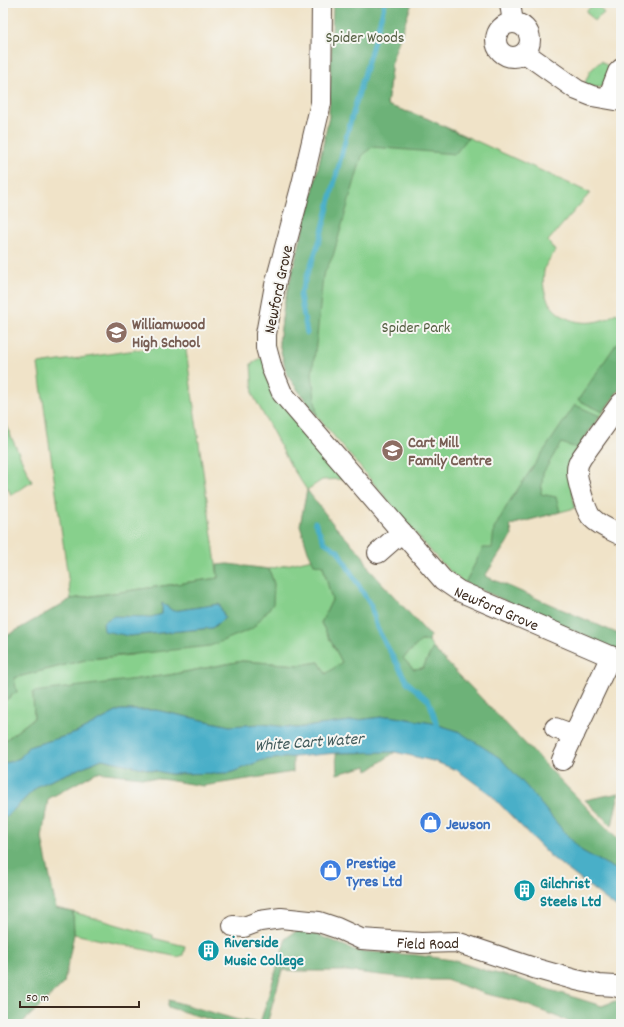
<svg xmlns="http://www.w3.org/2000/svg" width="624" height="1027" font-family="Dekko,sans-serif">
  <rect width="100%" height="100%" fill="#f6f6f2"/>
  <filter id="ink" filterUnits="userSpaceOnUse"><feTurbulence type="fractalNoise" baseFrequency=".025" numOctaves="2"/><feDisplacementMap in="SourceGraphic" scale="8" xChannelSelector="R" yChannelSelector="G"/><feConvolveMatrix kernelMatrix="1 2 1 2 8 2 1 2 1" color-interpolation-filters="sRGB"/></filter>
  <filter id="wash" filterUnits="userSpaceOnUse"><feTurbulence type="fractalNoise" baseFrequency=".012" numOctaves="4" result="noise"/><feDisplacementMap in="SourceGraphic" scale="16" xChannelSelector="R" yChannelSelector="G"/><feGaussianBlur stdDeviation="0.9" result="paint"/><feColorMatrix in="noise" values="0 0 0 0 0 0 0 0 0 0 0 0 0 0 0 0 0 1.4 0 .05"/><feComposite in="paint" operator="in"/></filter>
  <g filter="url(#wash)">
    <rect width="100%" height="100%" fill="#f0e3c8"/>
    <g fill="#87d08c" stroke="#617d55">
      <polygon points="596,3 604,13 594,21 586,11"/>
      <path d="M392 60 387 106 426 118 590 193 548 241 555 251C552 256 547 262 545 267 543 273 543 283 544 289 549 316 577 328 602 320 607 319 611 316 616 313L621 317V387L572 456 570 475 575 508 510 525 512 535 471 572 465 583 454 575 434 555 317 416 287 375 279 343 284 305 313 192 329 117 331 67Z"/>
      <path d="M601 61 613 70C603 88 605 90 584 85L590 71Z"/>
      <polygon points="185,343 218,578 71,599 38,364"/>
      <polygon points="262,357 345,479 322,480 307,490 291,466 253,395 251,364"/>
      <polygon points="3,419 32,482 11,495 8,488 6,488 3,497"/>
      <polygon points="312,559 315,564 323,566 332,600 321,623 342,662 326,674 319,662 300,665 242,661 169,675 33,693 34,718 3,742 3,702 17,692 13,678 89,659 132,655 274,584 269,569"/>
      <polygon points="421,641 429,641 433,648 423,668 413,669 403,658"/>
      <polygon points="73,912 153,935 153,938 185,946 183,955 178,957 74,934"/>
    </g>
    <g fill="#6db278" stroke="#546e4b" fill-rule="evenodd">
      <polygon points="333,3 412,3 392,60 387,105 426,118 468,138 455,154 372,147 362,156 333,256 323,276 317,337 312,374 317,416 287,375 279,343 284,305 313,192 329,117"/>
      <polygon points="621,337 621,387 603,412 578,400"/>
      <polygon points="575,405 600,416 577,448 561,443 543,473 541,494 556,497 560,512 510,525 512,535 485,576 621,635 621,652 465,583 483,548 492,548 494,529 509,502"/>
      <polygon points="307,490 334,525 363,556 370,570 430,636 429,641 421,641 403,658 413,669 423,668 433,648 621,843 621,872 582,851 458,731 432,723 389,716 296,728 261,724 230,726 156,710 120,710 76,733 28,747 20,758 3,764 3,742 34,718 33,692 169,675 242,661 300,665 319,662 326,674 342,662 321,623 332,600 323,566 314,564 308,551 300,525"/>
      <path d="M228 564 269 569 274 584 273 604 252 629 210 646 89 659 14 678 17 692 3 702V638L71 599 218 578 217 565ZM162 603 173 611 219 604 225 618 212 628 129 636 152 617 162 614Z"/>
      <polygon points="395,752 368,771 367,766 337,774 336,753"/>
      <polygon points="293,757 293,772 203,786 167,780 97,772 48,799 42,838 56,908 73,912 74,934 64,983 21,1024 3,1024 3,820 38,786 102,759 170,774 230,773 263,760"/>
      <polygon points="619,793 612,826 585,800"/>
      <polygon points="301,928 357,951 416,955 452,960 490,972 517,978 544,988 602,1006 615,1001 621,1002 621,1024 575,1024 517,1001 486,994 446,980 424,980 346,971 300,971 282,970 267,1024 225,1024 167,1007 169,1000 238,1020 260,1023 286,938"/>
    </g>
    <g fill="#49afc8" stroke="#426c73">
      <polygon points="162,603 173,611 219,604 225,618 212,628 129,636 104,631 103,622 114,616 151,617 162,614"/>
      <polygon points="120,710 156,710 230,726 261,724 296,728 389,716 432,723 458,731 500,758 527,787 565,833 582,851 621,872 621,911 550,856 490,794 457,770 433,761 395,752 336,753 263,760 230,773 170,774 102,759 38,786 3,820 3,764 20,758 28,747 76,733"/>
    </g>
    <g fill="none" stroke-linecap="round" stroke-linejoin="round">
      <g stroke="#49afc8" stroke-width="5">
        <polyline points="307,333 300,295 320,239 346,137 385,3"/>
        <polyline points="315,522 324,542 338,551 371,606 377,628 407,682 429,701 439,730"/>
      </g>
    </g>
  </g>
  <g filter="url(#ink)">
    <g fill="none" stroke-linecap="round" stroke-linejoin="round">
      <defs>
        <g id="minor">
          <path id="s1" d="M322 3 321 103 302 184 275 285 266 334V347L272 369 282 393 443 580 459 591 621 661"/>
          <polyline points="510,3 513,23"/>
          <circle cx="513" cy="40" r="17"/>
          <polyline points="525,53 577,90 592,96 621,101"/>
          <polyline points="608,98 618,72 621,69"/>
          <path d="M621 403 582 457C579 461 577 465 577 471 577 480 586 513 592 518 600 526 611 530 621 535"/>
          <polyline points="378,553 402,532"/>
          <polyline points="555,728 574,735"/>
          <polyline points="562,760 611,656"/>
          <path id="s2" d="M233 926 244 927 260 921 281 918 319 922 337 928 361 939 421 943 456 942 537 969 576 980 599 985 615 986 621 988"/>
        </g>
      </defs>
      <use href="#minor" stroke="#564638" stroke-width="22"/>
      <use href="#minor" stroke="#fff" stroke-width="20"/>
    </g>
  </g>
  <defs>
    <symbol id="school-disc" viewBox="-11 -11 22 22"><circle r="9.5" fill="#8d6e63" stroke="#f6f6f2"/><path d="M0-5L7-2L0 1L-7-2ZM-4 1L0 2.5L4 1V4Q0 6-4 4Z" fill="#fff"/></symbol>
    <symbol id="shop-disc" viewBox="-11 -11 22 22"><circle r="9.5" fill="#3f7fe0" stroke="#f6f6f2"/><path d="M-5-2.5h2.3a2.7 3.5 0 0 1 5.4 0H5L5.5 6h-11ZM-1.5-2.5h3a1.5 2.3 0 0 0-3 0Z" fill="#fff"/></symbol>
    <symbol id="building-disc" viewBox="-11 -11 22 22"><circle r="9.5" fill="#0f9aa8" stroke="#f6f6f2"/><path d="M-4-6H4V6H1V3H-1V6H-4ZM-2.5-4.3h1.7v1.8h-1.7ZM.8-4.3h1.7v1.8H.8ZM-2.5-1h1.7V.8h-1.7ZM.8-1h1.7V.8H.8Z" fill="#fff"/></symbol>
  </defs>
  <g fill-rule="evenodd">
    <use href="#school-disc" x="104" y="320" width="25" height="25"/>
    <use href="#school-disc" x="380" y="438" width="25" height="25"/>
    <use href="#shop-disc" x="418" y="810" width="25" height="25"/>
    <use href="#shop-disc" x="318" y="858" width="25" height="25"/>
    <use href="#building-disc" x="512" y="878" width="25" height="25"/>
    <use href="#building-disc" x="196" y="938" width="25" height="25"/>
  </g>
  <g text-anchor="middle" stroke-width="4" stroke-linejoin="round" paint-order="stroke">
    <g font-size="16" fill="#525c3f" stroke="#f6f6f2">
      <text x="365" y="42">Spider Woods</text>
      <text x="416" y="332">Spider Park</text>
    </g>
    <g font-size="16" fill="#3b2a1e" stroke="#f6f6f2">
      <text transform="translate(277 289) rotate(-78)" y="6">Newford Grove</text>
      <text dy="6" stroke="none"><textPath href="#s1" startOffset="707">Newford Grove</textPath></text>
      <text dy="6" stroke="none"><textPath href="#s2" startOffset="200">Field Road</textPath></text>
    </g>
    <g font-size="16" font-weight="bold" fill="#785e54" stroke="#f6f6f2" text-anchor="start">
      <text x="132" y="329">Williamwood<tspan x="132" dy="18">High School</tspan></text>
      <text x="408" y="447">Cart Mill<tspan x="408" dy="18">Family Centre</tspan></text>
    </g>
    <g font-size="16" font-weight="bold" fill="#366cbe" stroke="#f6f6f2" text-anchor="start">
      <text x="446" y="829">Jewson</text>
      <text x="346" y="868">Prestige<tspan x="346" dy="18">Tyres Ltd</tspan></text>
    </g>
    <g font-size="16" font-weight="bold" fill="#0d838f" stroke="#f6f6f2" text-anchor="start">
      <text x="540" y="888">Gilchrist<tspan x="540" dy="18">Steels Ltd</tspan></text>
      <text x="224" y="947">Riverside<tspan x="224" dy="18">Music College</tspan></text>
    </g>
    <g font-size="17" font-style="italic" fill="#40595a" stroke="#f6f6f2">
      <text transform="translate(309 741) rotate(-4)" y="6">White Cart Water</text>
    </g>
  </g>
  <rect width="624" height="1027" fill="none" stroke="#f6f6f2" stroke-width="16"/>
  <path d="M20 1001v6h119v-6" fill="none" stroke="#3b2a1e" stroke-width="2"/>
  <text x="26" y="1001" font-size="12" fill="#3b2a1e" stroke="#f6f6f2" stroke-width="3" paint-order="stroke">50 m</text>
</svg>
